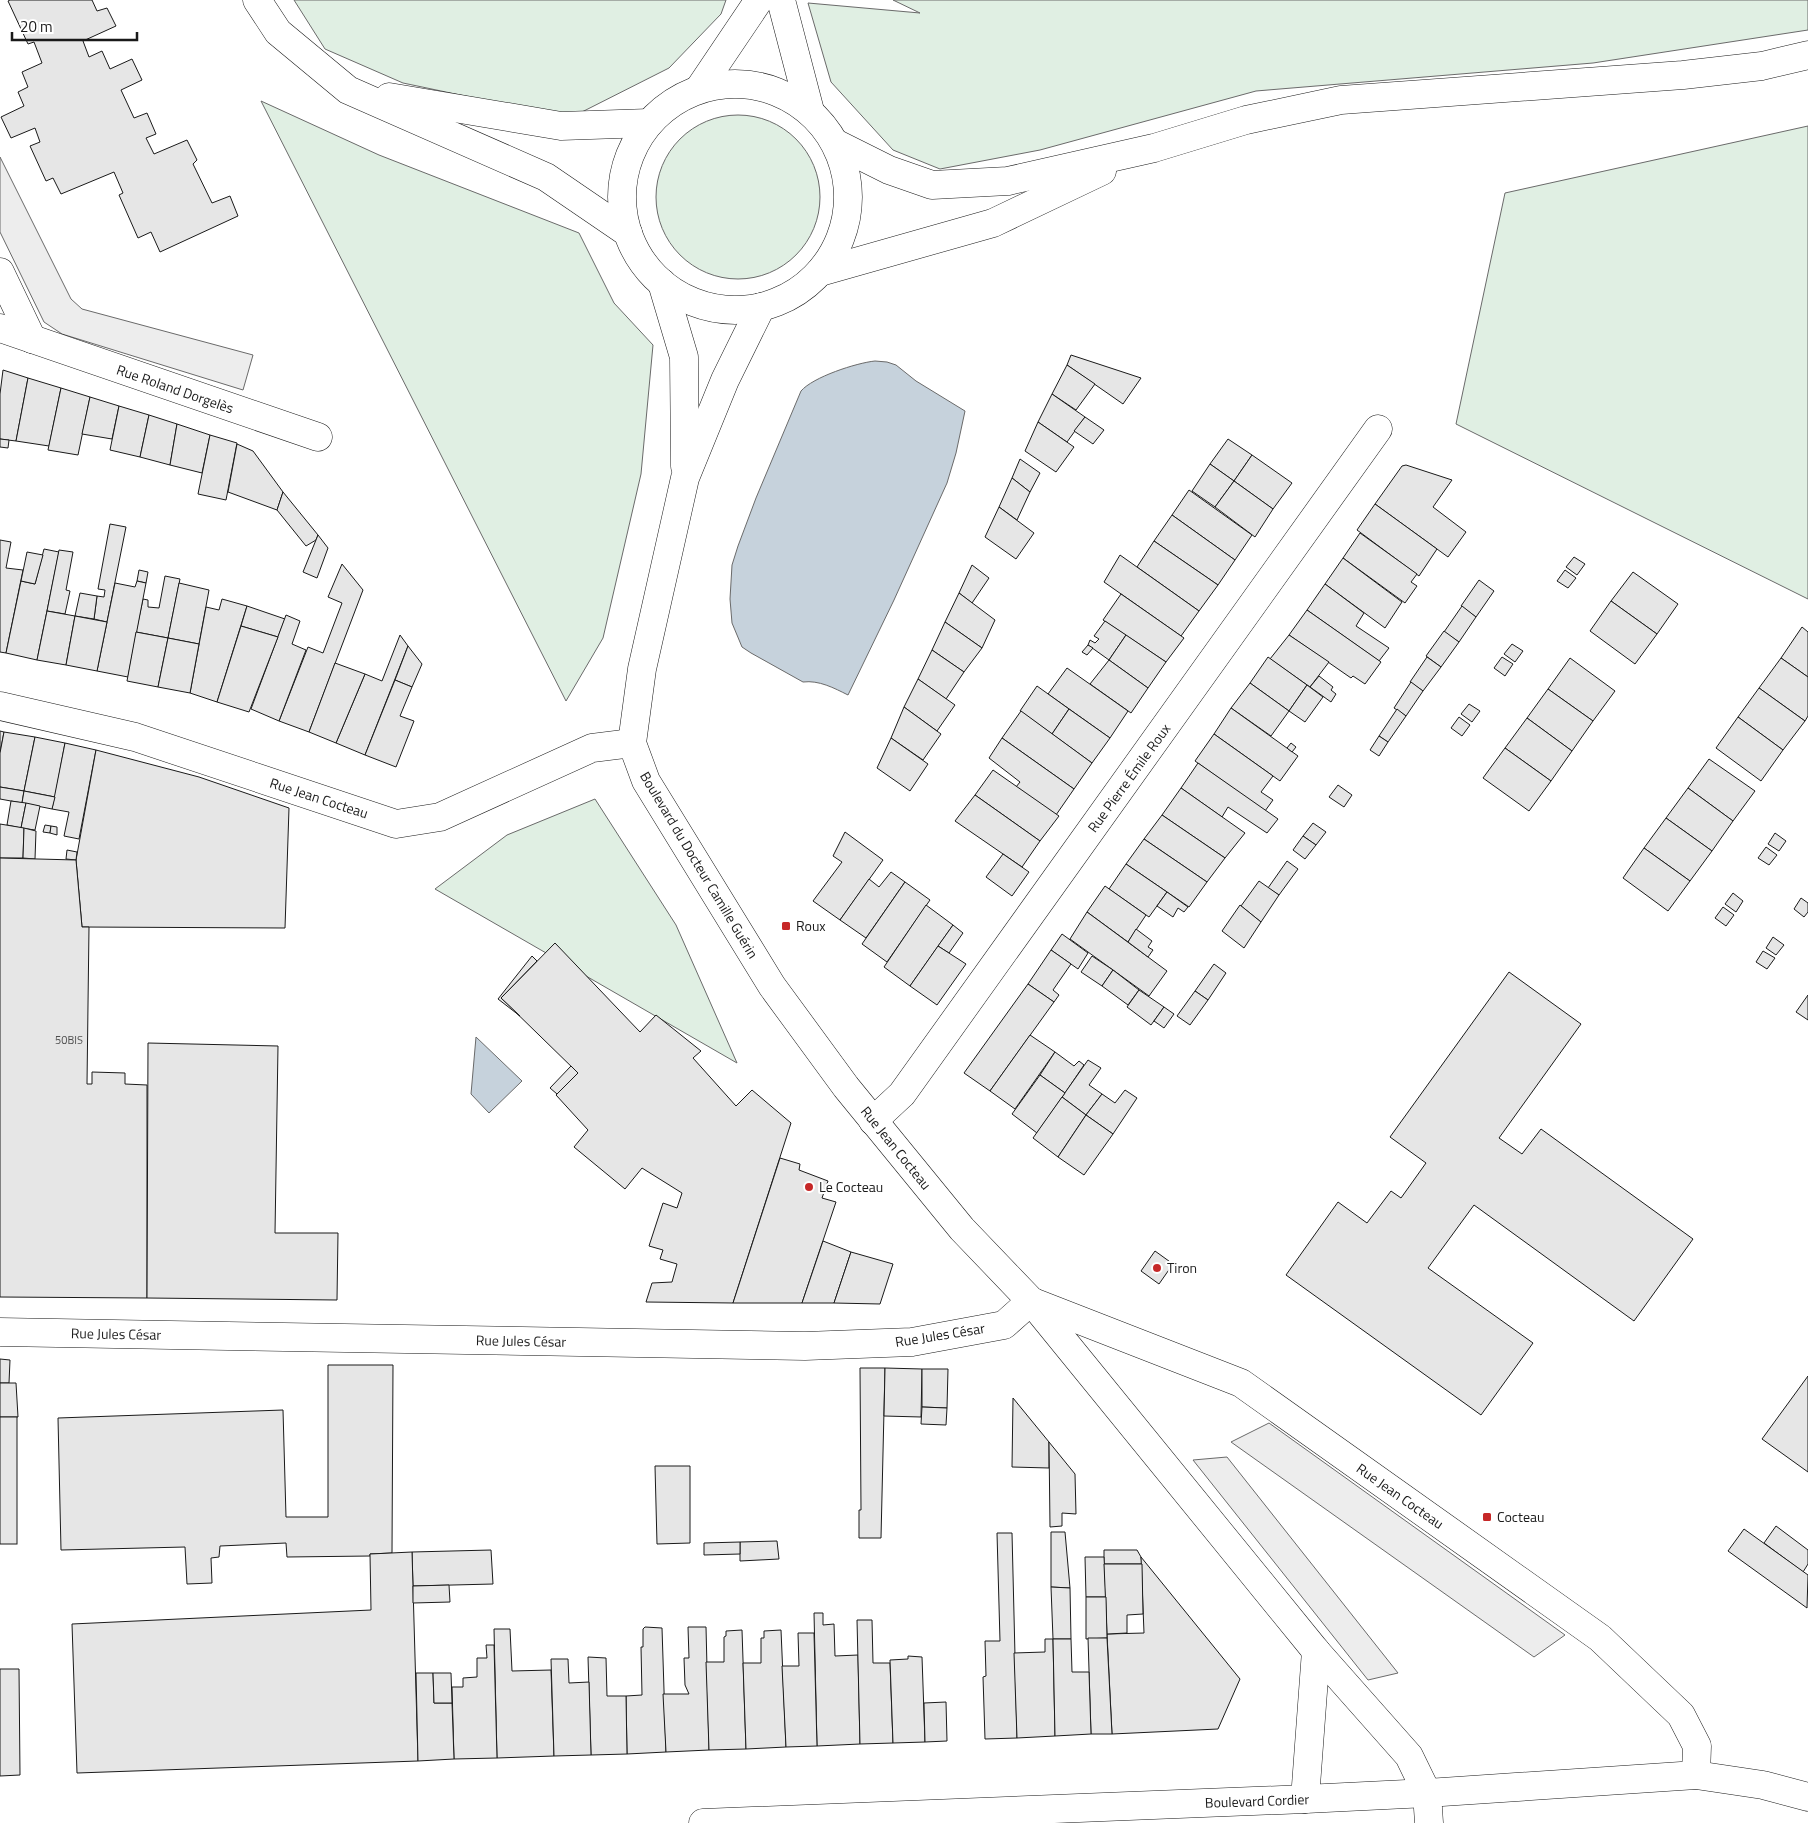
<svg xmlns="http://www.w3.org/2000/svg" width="1808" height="1823" font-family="'Titillium Web',sans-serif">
  <rect width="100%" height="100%" fill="#fff"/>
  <g fill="#e0efe3" stroke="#6a6a6a">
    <polygon points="294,0 726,0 721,14 669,68 570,118 403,83 325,49"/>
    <polygon points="893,0 1808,0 1808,30 1593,63 1256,91 1040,150 940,169 893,150 831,82 808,3 920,13"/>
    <polygon points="261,101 379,155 579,233 614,303 653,345 641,474 603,638 566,701"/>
    <circle cx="738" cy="197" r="82"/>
    <polygon points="1808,126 1808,599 1456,424 1505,193"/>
    <polygon points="595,799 676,925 737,1063 435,889 507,835"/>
  </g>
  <g fill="#ededed" stroke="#6a6a6a">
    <polygon points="0,157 71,299 82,309 253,355 243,390 62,334 44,322 0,232"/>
    <polygon points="1269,1423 1565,1635 1534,1657 1231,1442"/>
    <polygon points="1227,1457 1398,1673 1368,1680 1193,1460"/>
  </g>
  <g fill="#c6d2dc" stroke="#6a6a6a">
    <path d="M875 361 887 362 896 365 916 381 965 411 956 453 947 483 894 600 848 695C834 688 819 680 803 682L751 653 742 647 732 623 730 599 732 565 738 546 756 498 801 391C813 377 856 363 875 361Z"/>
    <polygon points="476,1037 522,1081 489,1113 471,1094"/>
  </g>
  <g fill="#e6e6e6" stroke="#1a1a1a">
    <polygon points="10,0 92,0 97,11 107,8 116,26 83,41 89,57 102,51 110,69 132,59 142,80 121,90 134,118 147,113 156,134 146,138 154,154 187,140 197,160 193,164 212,203 230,196 238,216 160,252 151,232 138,238 119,195 123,193 114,172 61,194 53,178 46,181 30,146 40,142 35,128 11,138 1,117 24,106 18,92 28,87 22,72 42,63 34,42 28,44 8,1"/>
    <polygon points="1071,355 1141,378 1123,404 1067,365"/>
    <polygon points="1067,365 1095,384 1076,410 1052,394"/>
    <polygon points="3,370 28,378 16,441 0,439 0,394"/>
    <polygon points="28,378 61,388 49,446 16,441"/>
    <polygon points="61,388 90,397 78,455 48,450"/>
    <polygon points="1052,394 1085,417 1067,442 1038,422"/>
    <polygon points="90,397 119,406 112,439 82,434"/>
    <polygon points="119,406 149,415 140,457 110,450"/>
    <polygon points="149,415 177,424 170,465 140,457"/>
    <polygon points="1085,417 1104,430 1093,444 1074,431"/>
    <polygon points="1038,422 1074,447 1056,472 1025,451"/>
    <polygon points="177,424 210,435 202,473 170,465"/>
    <polygon points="210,435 237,443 226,500 198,494"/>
    <polygon points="0,439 9,440 8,448 0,447"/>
    <polygon points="1228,439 1252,455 1234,481 1210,464"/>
    <polygon points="237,444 253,451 283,492 277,510 228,492"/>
    <polygon points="1252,455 1292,483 1273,509 1234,481"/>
    <polygon points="1020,459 1040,473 1030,492 1012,478"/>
    <polygon points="1210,464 1234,481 1215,507 1192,491"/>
    <polygon points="1406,465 1452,480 1433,507 1466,532 1448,557 1375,504 1402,466"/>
    <polygon points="1012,478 1030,492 1017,520 999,507"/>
    <polygon points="1234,481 1273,509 1255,537 1215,507"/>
    <polygon points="1189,490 1252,535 1235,560 1172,515"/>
    <polygon points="283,492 318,535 316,540 306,546 277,510"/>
    <polygon points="1375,504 1437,549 1419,576 1357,530"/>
    <polygon points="999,507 1034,533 1016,559 985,537"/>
    <polygon points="1172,515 1235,560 1218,585 1154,541"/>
    <polygon points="110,524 126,527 107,622 94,619 97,596 104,597 105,590 98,589"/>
    <polygon points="1360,533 1417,574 1411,582 1417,586 1405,603 1343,558"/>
    <polygon points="318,535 328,548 317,578 303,572"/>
    <polygon points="0,540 11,542 6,568 23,570 6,653 0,652"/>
    <polygon points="1154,541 1218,585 1199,611 1137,567"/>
    <polygon points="44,549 59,552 37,660 6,653 21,581 35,584"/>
    <polygon points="59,550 73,552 66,590 70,591 65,614 47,611"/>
    <polygon points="27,552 43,555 35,584 21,581"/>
    <polygon points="1120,555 1199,611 1181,636 1104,582"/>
    <polygon points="1574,557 1585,564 1577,575 1566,567"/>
    <polygon points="1343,558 1402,602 1385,628 1325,584"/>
    <polygon points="342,564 363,590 309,732 279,721 308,647 323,653 342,603 328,597"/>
    <polygon points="972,565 989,578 972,603 959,593"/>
    <polygon points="139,570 148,572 146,583 137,581"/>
    <polygon points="1565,570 1576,578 1568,588 1557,581"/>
    <polygon points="1633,572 1678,604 1657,634 1611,601"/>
    <polygon points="165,576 180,579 168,638 136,632 143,599 148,600 148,607 159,608"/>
    <polygon points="1479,580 1494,591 1476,617 1461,606"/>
    <polygon points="137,581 146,583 128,677 97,671 115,583 135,587"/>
    <polygon points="179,583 209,590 199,644 168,638"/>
    <polygon points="1325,584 1364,613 1356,626 1389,648 1379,661 1307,610"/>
    <polygon points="80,593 97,596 94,619 75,616"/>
    <polygon points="959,593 995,620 982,648 945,622"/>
    <polygon points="1121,594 1184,638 1166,662 1103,620"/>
    <polygon points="222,599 247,606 217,702 190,693 206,607 219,610"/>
    <polygon points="1611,601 1657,634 1635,664 1590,631"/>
    <polygon points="247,606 285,619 278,637 241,626"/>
    <polygon points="1462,606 1476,617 1459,642 1444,632"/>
    <polygon points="1307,610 1381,662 1365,684 1353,676 1351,678 1289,635"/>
    <polygon points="47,611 75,616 66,665 37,660"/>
    <polygon points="286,615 300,621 292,644 306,650 279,721 251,709"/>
    <polygon points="75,616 107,622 97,671 66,665"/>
    <polygon points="1105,621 1126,635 1109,660 1088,645 1090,640 1095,643 1099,639 1094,636"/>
    <polygon points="945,622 982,648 964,672 932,650"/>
    <polygon points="241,626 278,637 249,712 217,702"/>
    <polygon points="1802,627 1808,632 1808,677 1781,658"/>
    <polygon points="1444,631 1459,642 1441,667 1426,656"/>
    <polygon points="136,632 168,638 158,687 127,681"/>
    <polygon points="400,635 408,646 365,755 336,743 365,674 382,681"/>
    <polygon points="1126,635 1166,662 1148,688 1109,660"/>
    <polygon points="1289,635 1329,662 1310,687 1270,659"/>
    <polygon points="168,638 199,644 190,693 158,687"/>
    <polygon points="1512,644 1523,651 1515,662 1504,654"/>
    <polygon points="1088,645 1093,648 1087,655 1082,652"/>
    <polygon points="408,646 422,664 412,687 395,680"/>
    <polygon points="932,650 964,672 946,699 918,679"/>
    <polygon points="1268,657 1307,685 1289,711 1250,683"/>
    <polygon points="1427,657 1441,667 1423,691 1410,682"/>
    <polygon points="1502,657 1513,664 1505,676 1494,668"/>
    <polygon points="1570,658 1615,691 1593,721 1548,689"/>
    <polygon points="1781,658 1808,677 1808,716 1805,721 1759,688"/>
    <polygon points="1109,660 1148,688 1131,713 1090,684"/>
    <polygon points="335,663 365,674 336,743 309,732"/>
    <polygon points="1067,668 1128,711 1110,738 1048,694"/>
    <polygon points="1319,676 1333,687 1331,690 1336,694 1331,702 1310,687"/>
    <polygon points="918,679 955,705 937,731 904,707"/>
    <polygon points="395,680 412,687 400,716 414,721 396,767 365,755"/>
    <polygon points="1411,682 1423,691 1406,716 1394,708"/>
    <polygon points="1250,683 1289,711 1271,736 1231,708"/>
    <polygon points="1307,685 1323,697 1305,722 1289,711"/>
    <polygon points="1037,686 1069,709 1052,734 1020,711"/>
    <polygon points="1759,688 1805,721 1783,750 1738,717"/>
    <polygon points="1548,689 1593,721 1572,751 1527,718"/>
    <polygon points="1469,704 1480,711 1472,722 1461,714"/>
    <polygon points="904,707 941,734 923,760 891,738"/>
    <polygon points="1231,708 1298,756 1280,781 1214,734"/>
    <polygon points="1069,709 1110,738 1092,763 1052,734"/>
    <polygon points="1397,709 1406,716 1388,742 1379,736"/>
    <polygon points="1021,711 1092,763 1074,789 1002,738"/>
    <polygon points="1459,717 1470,725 1462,736 1451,728"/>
    <polygon points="1738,717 1783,750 1761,781 1716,748"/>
    <polygon points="1527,718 1572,751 1551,781 1505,748"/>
    <polygon points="0,731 4,732 0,753"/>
    <polygon points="4,732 35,737 24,791 0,787 0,753"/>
    <polygon points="1214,734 1273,776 1261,792 1273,800 1265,811 1195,761"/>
    <polygon points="1379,736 1388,742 1379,756 1370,750"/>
    <polygon points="35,737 65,743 55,797 24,791"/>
    <polygon points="891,738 928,764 910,791 877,768"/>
    <polygon points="1002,738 1074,789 1056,815 1016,787 1020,782 989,758"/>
    <polygon points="65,743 96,750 79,839 64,836 69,812 52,809"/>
    <polygon points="1291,743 1296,747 1292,752 1287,748"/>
    <polygon points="1505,748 1551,781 1529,811 1483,778"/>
    <polygon points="96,750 199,777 289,808 285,928 82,927 76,860"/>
    <polygon points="1709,759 1755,791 1733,821 1688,788"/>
    <polygon points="1198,763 1278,819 1267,833 1228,807 1222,817 1181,788"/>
    <polygon points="993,770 1059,816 1040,841 975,795"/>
    <polygon points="1338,785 1352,795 1344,807 1329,797"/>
    <polygon points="0,787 24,791 22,803 0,799"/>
    <polygon points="1181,788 1245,833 1225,858 1162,815"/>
    <polygon points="1688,788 1733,821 1712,851 1666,818"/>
    <polygon points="24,791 55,797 52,809 22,803"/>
    <polygon points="975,795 1040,841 1022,867 955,821"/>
    <polygon points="11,801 26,803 21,828 7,825"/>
    <polygon points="26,803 40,806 35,830 21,828"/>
    <polygon points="1162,815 1225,858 1207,882 1144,839"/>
    <polygon points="1666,818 1712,851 1690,881 1644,848"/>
    <polygon points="1313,823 1326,832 1316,845 1303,836"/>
    <polygon points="0,824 24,828 23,858 0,858"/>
    <polygon points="45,825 51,826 50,833 43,832"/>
    <polygon points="51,826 57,827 57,835 50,833"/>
    <polygon points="24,828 36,831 35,859 23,858"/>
    <polygon points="845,832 883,860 840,920 813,901 842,862 833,856"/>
    <polygon points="1775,833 1786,841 1779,851 1768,844"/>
    <polygon points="1303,836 1316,845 1305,859 1293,850"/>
    <polygon points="1144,839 1207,882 1189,907 1126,864"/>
    <polygon points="1766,847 1777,855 1769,865 1758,858"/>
    <polygon points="1644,848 1690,881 1668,911 1623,878"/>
    <polygon points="67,850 77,852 76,860 66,859"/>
    <polygon points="1003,854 1029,872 1012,896 986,877"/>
    <polygon points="0,858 76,860 82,927 89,927 87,1084 92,1084 92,1072 125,1073 125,1084 147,1085 147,1298 0,1297"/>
    <polygon points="1287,861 1298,869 1279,895 1268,888"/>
    <polygon points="1126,864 1167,892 1149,917 1109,889"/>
    <polygon points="891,872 905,882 866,938 840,920 869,879 879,887"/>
    <polygon points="1259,881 1279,895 1261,922 1241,906"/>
    <polygon points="905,882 930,900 887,962 862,944"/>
    <polygon points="1105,886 1146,915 1128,942 1087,912"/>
    <polygon points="1167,892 1188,907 1184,912 1178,908 1173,917 1157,906"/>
    <polygon points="1733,893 1743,901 1736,912 1725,904"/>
    <polygon points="1801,898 1808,903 1808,912 1804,917 1794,909"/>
    <polygon points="926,905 953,925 910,986 884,967"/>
    <polygon points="1240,905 1261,922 1244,948 1222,931"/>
    <polygon points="1723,907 1734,915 1726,926 1715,918"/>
    <polygon points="1087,912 1167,971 1149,996 1070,939"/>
    <polygon points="953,925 963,933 949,953 938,946"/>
    <polygon points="1136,929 1152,941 1148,947 1153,950 1148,957 1128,942"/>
    <polygon points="1062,934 1088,953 1078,969 1051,950"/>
    <polygon points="1773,937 1784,945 1776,955 1766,948"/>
    <polygon points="555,943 640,1032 656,1015 701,1051 693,1058 736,1106 752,1090 791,1123 733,1303 646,1302 652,1283 672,1282 677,1264 660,1259 663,1250 649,1246 663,1203 677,1208 682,1193 642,1168 625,1189 574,1147 588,1130 556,1095 578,1073 501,998"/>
    <polygon points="938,946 966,964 937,1005 910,986"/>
    <polygon points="1051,950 1071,964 1053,990 1059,995 1054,1002 1028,984"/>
    <polygon points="1763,951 1775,958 1767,969 1756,962"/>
    <polygon points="532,956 537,961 501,998 520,1016 498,999"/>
    <polygon points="1092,956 1113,970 1102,986 1081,972"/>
    <polygon points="1214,964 1226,973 1208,1000 1195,991"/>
    <polygon points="1113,970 1139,990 1128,1005 1102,986"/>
    <polygon points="1509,972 1581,1024 1499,1138 1522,1154 1541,1129 1693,1239 1634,1321 1474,1205 1428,1268 1533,1343 1481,1415 1286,1275 1338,1202 1367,1223 1391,1191 1401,1198 1426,1163 1390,1137"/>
    <polygon points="1028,984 1054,1002 990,1091 964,1073"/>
    <polygon points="1139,990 1164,1007 1151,1025 1127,1007"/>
    <polygon points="1195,991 1208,1000 1190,1025 1177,1016"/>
    <polygon points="1808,995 1808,1020 1796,1012"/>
    <polygon points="1164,1007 1174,1014 1164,1028 1154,1021"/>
    <polygon points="1030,1035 1055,1052 1015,1109 990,1091"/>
    <polygon points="148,1043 278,1046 275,1233 338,1233 337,1300 147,1298"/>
    <polygon points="1055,1052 1074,1066 1079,1061 1084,1065 1065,1093 1040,1075"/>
    <polygon points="1088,1060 1101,1068 1089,1085 1102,1094 1086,1115 1062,1097"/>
    <polygon points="571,1066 578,1073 557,1094 550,1088"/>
    <polygon points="1040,1075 1065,1093 1037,1133 1012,1114"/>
    <polygon points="1125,1090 1137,1098 1113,1134 1086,1115 1102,1094 1115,1103"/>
    <polygon points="1062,1097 1086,1115 1058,1157 1033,1138"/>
    <polygon points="1086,1115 1113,1134 1084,1175 1058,1157"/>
    <polygon points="780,1158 800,1164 799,1170 828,1181 822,1198 836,1202 802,1303 733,1303"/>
    <polygon points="823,1241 851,1252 834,1303 802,1303"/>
    <polygon points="1155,1251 1173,1264 1159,1284 1141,1271"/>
    <polygon points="851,1252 893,1264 880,1304 834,1303"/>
    <polygon points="0,1359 10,1360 9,1383 0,1383"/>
    <polygon points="328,1365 393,1365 392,1553 370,1554 370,1556 287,1557 286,1543 220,1546 219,1557 211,1558 212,1583 187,1584 185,1547 61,1550 58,1418 283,1410 286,1517 328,1517"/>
    <polygon points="860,1368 885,1368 881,1538 859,1538 859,1510 861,1510"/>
    <polygon points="885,1368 922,1369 921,1417 884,1416"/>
    <polygon points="922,1369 948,1369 947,1408 922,1407"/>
    <polygon points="1808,1376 1808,1472 1762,1439"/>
    <polygon points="0,1383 16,1383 18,1417 0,1417"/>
    <polygon points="1013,1398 1049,1442 1049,1468 1012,1467"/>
    <polygon points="922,1407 947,1408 946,1425 921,1424"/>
    <rect x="0" y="1417" width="17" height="127"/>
    <polygon points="1049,1442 1075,1474 1076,1514 1062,1513 1062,1526 1050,1527"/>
    <polygon points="655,1466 690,1466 690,1543 657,1544"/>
    <polygon points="1776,1526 1808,1550 1808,1564 1803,1572 1764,1543"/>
    <polygon points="1744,1529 1808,1575 1807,1608 1728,1551"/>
    <polygon points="1051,1532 1065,1532 1070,1588 1051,1587"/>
    <polygon points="997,1533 1012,1533 1017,1738 985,1739 983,1677 986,1676 985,1641 1000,1641"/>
    <polygon points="777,1541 779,1559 740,1561 740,1542"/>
    <polygon points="740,1542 740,1554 704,1555 704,1543"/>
    <polygon points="491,1550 493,1584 413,1586 412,1552"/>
    <polygon points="1104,1550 1137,1550 1141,1557 1142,1564 1104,1564"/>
    <polygon points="412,1552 418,1761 77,1773 72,1624 371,1610 370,1554"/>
    <polygon points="1085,1557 1104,1557 1106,1597 1086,1597"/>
    <polygon points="1141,1557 1240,1679 1218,1729 1112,1734 1107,1634 1144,1633"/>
    <polygon points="1104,1564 1142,1564 1143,1614 1127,1615 1127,1633 1107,1634"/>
    <polygon points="449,1585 450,1602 413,1603 413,1586"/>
    <polygon points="1051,1587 1070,1588 1071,1639 1053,1639"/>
    <polygon points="1086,1597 1106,1597 1107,1638 1086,1639"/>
    <polygon points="814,1613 823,1613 823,1625 834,1624 835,1656 858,1655 860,1744 817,1746"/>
    <polygon points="857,1620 872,1620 873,1663 890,1663 893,1743 860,1744"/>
    <polygon points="645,1627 662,1628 666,1752 627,1754 626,1696 642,1695 641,1647 643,1647 643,1629"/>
    <polygon points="688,1627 706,1627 709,1750 666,1752 663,1694 689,1694 685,1685 684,1658 689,1658"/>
    <polygon points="494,1629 510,1629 512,1671 551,1670 554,1756 497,1758"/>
    <polygon points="742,1630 746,1749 709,1750 706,1662 724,1662 724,1637 726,1636 726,1631"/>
    <polygon points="781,1630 786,1747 746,1749 743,1663 761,1663 761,1638 764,1638 764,1631"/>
    <polygon points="798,1633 814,1633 817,1746 786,1747 782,1666 799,1666"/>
    <polygon points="1088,1638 1107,1638 1112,1734 1091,1734"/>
    <polygon points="1045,1639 1053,1639 1055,1736 1017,1738 1014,1653 1045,1652"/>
    <polygon points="1053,1639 1071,1639 1072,1672 1089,1672 1091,1734 1055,1736"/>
    <polygon points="486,1645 494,1645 497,1758 454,1759 452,1687 463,1687 463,1678 477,1677 477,1658 487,1658"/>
    <polygon points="908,1656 922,1657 925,1742 893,1743 890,1660 908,1659"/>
    <polygon points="588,1657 606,1658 607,1696 626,1696 627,1754 591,1755"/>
    <polygon points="551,1659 568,1659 569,1683 589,1682 591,1755 554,1756"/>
    <polygon points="0,1669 19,1669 20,1775 0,1776"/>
    <polygon points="416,1673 433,1673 434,1703 452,1703 454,1759 418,1761"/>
    <polygon points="433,1673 451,1673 452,1703 434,1703"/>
    <polygon points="946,1702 947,1741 925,1742 924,1703"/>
  </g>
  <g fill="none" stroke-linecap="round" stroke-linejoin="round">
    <defs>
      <g id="minor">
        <polyline points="781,0 810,111"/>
        <polyline points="699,89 759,0"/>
        <polyline points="0,272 32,339"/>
        <polyline points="0,328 318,437"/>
        <polyline points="0,706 135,737 396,824 440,817 592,748 632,743"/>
        <polyline points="873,1121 902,1094 1378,429"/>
        <polyline points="0,1332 805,1346 912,1342 1004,1325 1031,1301"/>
        <polyline points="1427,1793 1429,1823"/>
      </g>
      <g id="tertiary">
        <polyline points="835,143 889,170 932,185 1008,181 1154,148 1246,120 1341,100 1683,75 1762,66 1808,55"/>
        <polyline points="820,272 993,223 1102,171"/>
        <polyline points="703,1823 1305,1799"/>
      </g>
      <g id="secondary">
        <polyline points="257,0 278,32 348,90 546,177 628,233"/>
        <circle cx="735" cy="197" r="113"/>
        <polyline points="389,97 561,126 649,123"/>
        <polyline points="662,283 684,357 685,466"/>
        <polyline points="761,307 725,380 685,478 642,669 632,743 646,781 772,986 846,1087 962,1229 1031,1301 1316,1651 1409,1756 1427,1793"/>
        <polyline points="1033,1302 1241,1383 1600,1638 1681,1715 1697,1746 1696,1775"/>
        <polyline points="1316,1651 1305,1799 1427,1793 1696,1775 1763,1785 1808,1797"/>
      </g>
    </defs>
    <use href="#minor" stroke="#1a1a1a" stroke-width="29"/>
    <use href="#tertiary" stroke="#1a1a1a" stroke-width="29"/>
    <use href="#secondary" stroke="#1a1a1a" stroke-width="29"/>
    <use href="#minor" stroke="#fff" stroke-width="28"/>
    <use href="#tertiary" stroke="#fff" stroke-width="28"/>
    <use href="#secondary" stroke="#fff" stroke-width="28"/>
  </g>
  <g fill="#c62828" stroke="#fff" stroke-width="2">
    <rect x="781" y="921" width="10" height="10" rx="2.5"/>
    <circle cx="809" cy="1187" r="5"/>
    <circle cx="1157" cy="1268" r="5"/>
    <rect x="1482" y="1512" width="10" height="10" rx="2.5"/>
  </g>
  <g text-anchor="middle" stroke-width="4" stroke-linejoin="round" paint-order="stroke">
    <g font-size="11" fill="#4d4d4d">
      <text x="69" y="1044">50BIS</text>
    </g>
    <g font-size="14" fill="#1a1a1a" stroke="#fff">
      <text transform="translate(175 389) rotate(19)" y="5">Rue Roland Dorgelès</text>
      <text transform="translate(1129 778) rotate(-54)" y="5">Rue Pierre Émile Roux</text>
      <text transform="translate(319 798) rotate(18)" y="5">Rue Jean Cocteau</text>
      <text transform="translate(699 865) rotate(59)" y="5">Boulevard du Docteur Camille Guérin</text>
      <text transform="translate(896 1148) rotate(51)" y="5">Rue Jean Cocteau</text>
      <text transform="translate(116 1334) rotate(1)" y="5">Rue Jules César</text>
      <text transform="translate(940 1335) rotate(-9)" y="5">Rue Jules César</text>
      <text transform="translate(521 1341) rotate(1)" y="5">Rue Jules César</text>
      <text transform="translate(1400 1496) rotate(35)" y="5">Rue Jean Cocteau</text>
      <text transform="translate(1257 1801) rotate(-2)" y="5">Boulevard Cordier</text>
    </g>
    <g font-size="14" fill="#1a1a1a" stroke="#fff" text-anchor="start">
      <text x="796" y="931">Roux</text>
      <text x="819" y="1192">Le Cocteau</text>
      <text x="1167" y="1273">Tiron</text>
      <text x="1497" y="1522">Cocteau</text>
    </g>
  </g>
  <path d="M12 32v8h125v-8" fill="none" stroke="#1a1a1a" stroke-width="2.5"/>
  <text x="20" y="32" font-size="15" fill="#1a1a1a" stroke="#ffffff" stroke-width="4" paint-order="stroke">20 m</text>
</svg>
